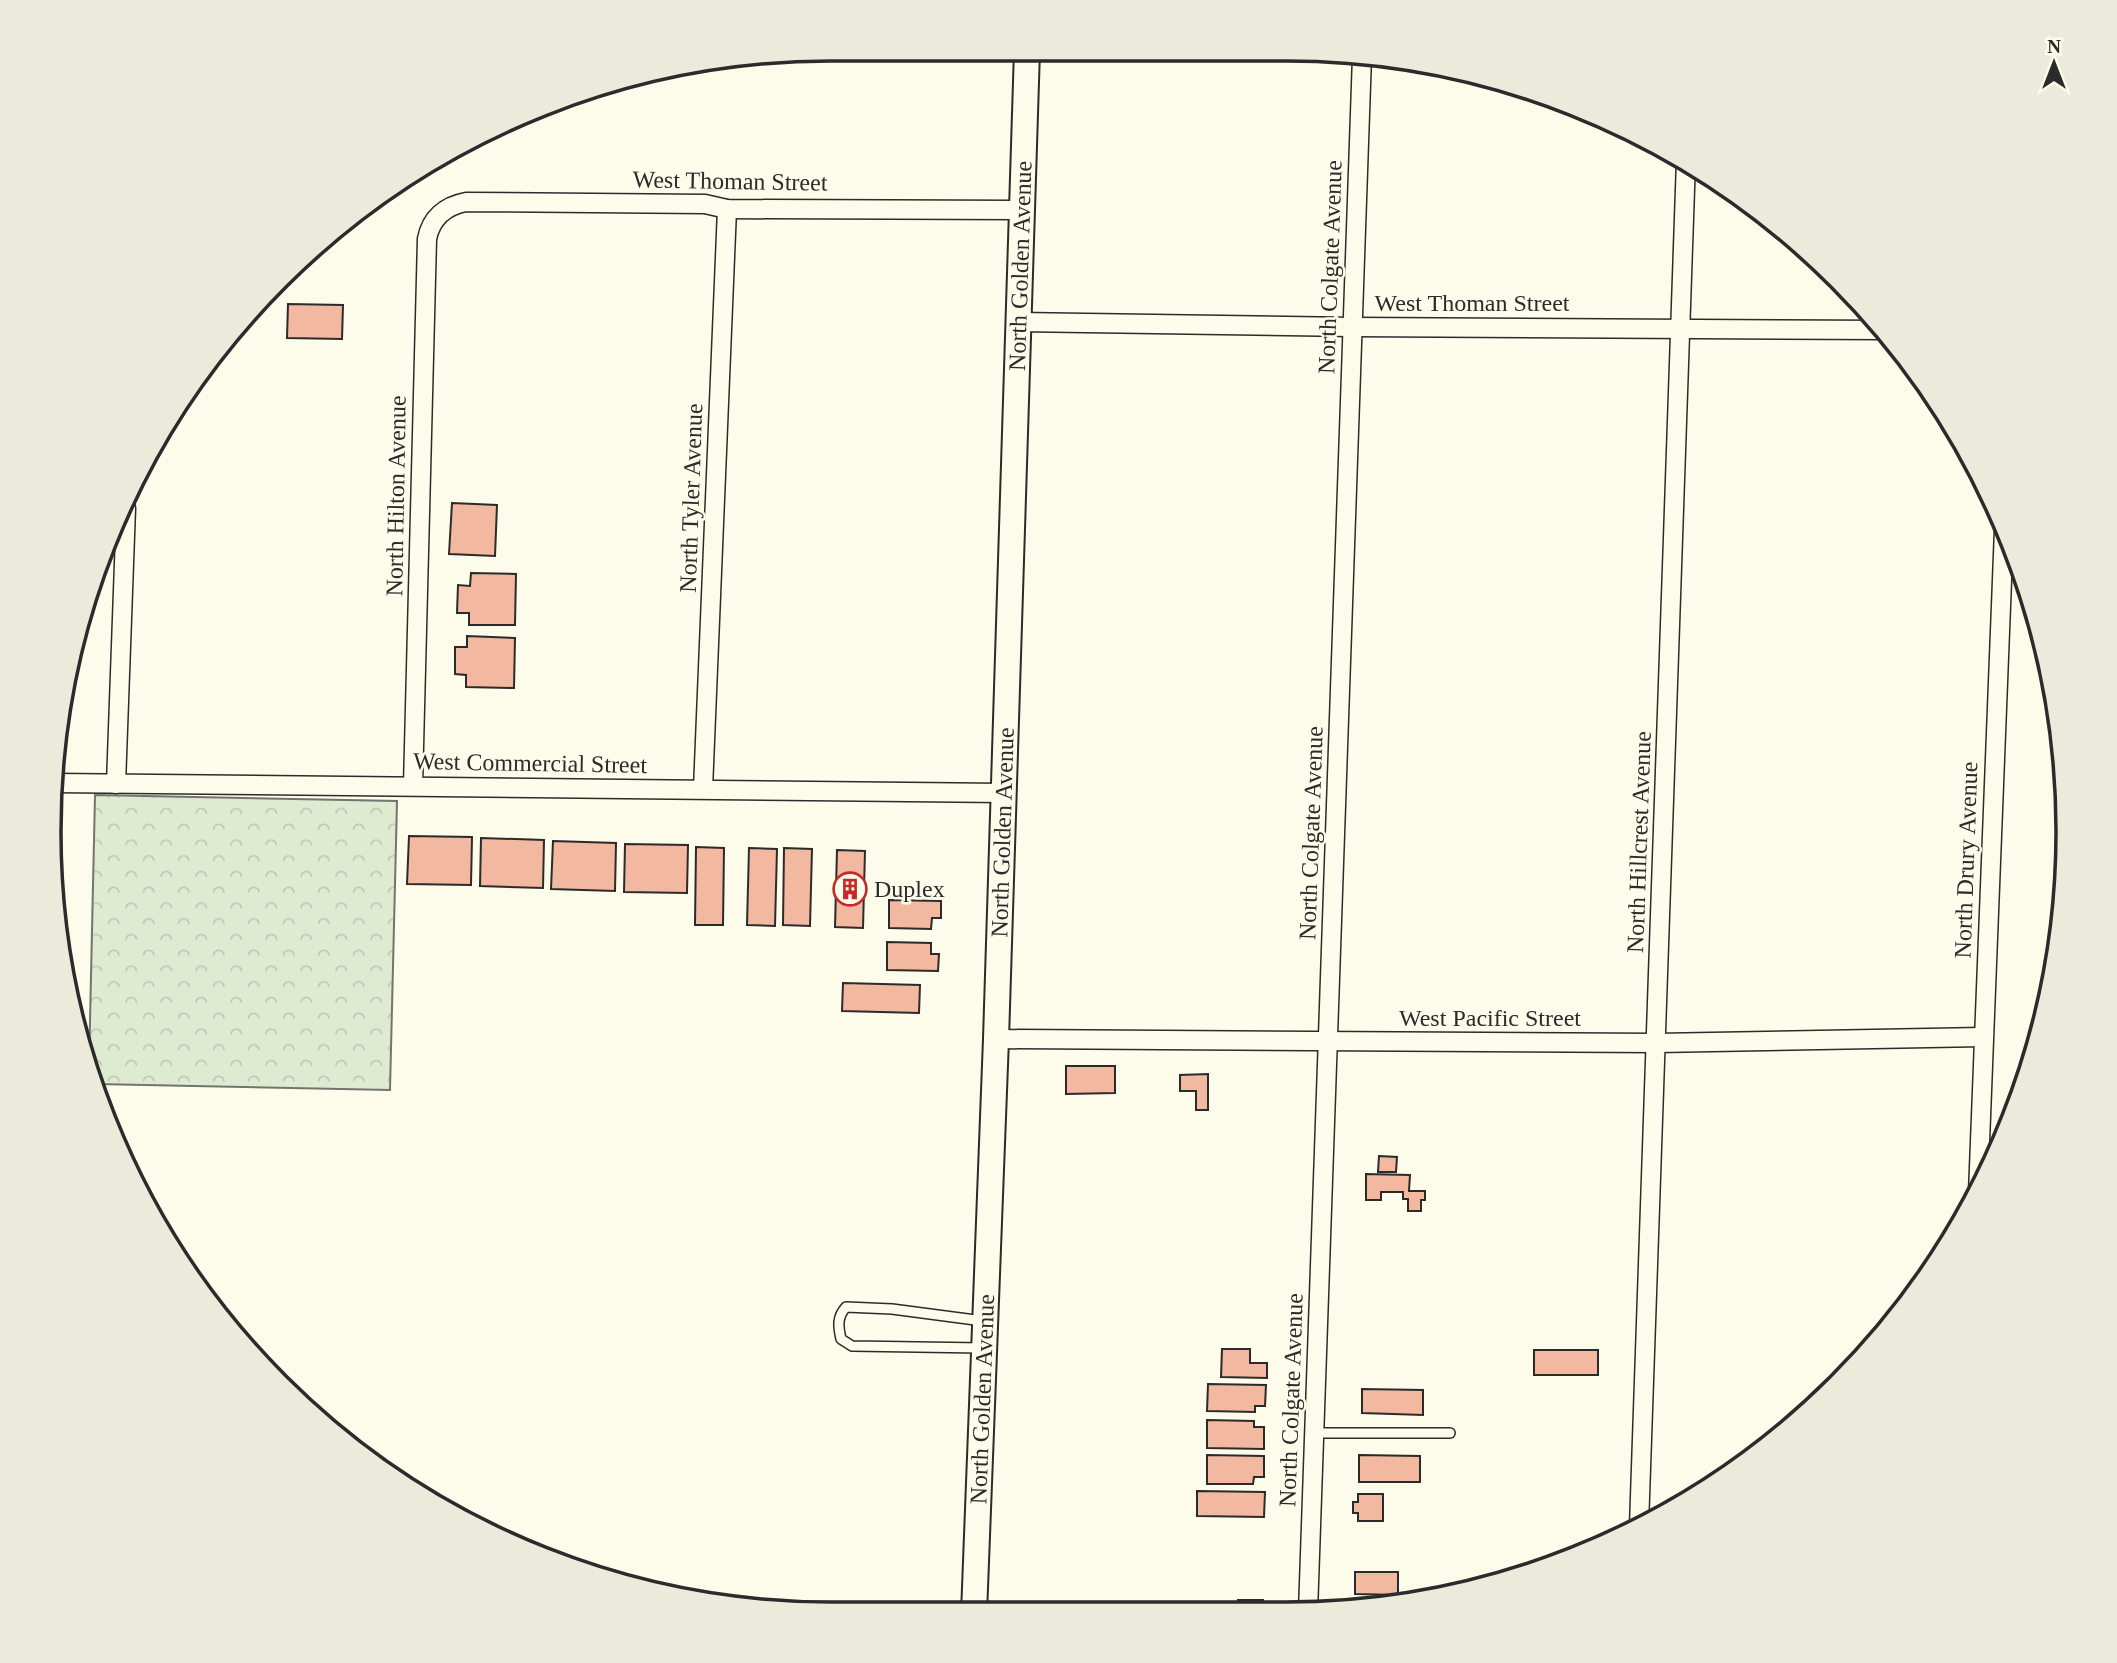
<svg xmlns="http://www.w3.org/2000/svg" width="2117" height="1663" font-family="Georgia,serif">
  <defs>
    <pattern id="forest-crowns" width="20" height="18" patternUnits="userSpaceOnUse" patternTransform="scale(1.75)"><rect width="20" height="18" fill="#deebd1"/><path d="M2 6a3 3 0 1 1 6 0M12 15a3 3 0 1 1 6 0" fill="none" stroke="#bfcab4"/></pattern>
  </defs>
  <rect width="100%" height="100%" fill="#fdfbea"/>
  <polygon fill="url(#forest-crowns)" stroke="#74746e" stroke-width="2" points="95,795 397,801 390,1090 96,1084 89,1067"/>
  <g fill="#f2b8a0" stroke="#2b2b2b" stroke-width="2">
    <polygon points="288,304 343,305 342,339 287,338"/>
    <polygon points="452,503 497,505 495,556 449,554"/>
    <polygon points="471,573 516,574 515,625 469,625 469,613 457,613 458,585 470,586"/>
    <polygon points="467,636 515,638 514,688 466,687 466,675 455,674 455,647 467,647"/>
    <polygon points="409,836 472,837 471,885 407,884"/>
    <polygon points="481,838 544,840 543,888 480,886"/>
    <polygon points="553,841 616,843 615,891 551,889"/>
    <polygon points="625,844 688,845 687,893 624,892"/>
    <polygon points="696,847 724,848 723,925 695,925"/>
    <polygon points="749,848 777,849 775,926 747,925"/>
    <polygon points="784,848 812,849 810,926 783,925"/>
    <polygon points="837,850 865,851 863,928 835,927"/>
    <polygon points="889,900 941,901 941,918 932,918 931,929 889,928"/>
    <polygon points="887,942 931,943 931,954 939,954 938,971 887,970"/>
    <polygon points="843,983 920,985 919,1013 842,1011"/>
    <polygon points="1066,1066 1115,1066 1115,1093 1066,1094"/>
    <polygon points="1208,1074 1208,1110 1196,1110 1196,1091 1180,1091 1180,1075"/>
    <polygon points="1379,1156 1397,1157 1396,1172 1378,1172"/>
    <polygon points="1366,1174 1410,1175 1409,1191 1425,1191 1425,1200 1421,1200 1421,1211 1408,1211 1408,1199 1403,1199 1403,1192 1381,1192 1381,1200 1366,1200"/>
    <polygon points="1222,1349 1250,1349 1250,1363 1267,1363 1267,1378 1221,1377"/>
    <rect x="1534" y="1350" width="64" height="25"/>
    <polygon points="1208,1384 1266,1385 1265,1406 1255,1406 1255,1412 1207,1411"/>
    <polygon points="1362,1389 1423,1390 1423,1415 1362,1413"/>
    <polygon points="1207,1420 1254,1421 1254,1427 1264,1427 1264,1449 1207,1448"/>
    <polygon points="1207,1455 1264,1456 1264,1477 1254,1477 1253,1484 1207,1484"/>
    <polygon points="1359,1455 1420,1456 1420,1482 1359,1482"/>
    <polygon points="1197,1491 1265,1492 1264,1517 1197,1516"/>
    <polygon points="1358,1494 1383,1494 1383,1521 1358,1521 1358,1513 1353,1513 1353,1502 1358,1502"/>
    <polygon points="1355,1572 1398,1572 1398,1595 1355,1594"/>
    <polygon points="1238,1600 1263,1600 1263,1609 1267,1609 1267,1613 1237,1613"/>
  </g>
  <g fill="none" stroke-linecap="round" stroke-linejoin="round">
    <defs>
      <g id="lane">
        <path d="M982 1348 852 1346 841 1339C838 1326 837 1317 846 1307L892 1309 983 1321"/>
        <polyline points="1315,1433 1450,1433"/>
      </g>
      <g id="street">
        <polyline points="1018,322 1352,327 1884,330"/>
        <polyline points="55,783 1004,793"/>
        <polyline points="116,784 126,508"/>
        <path d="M413 786 427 239C431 218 445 206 466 202L705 204 727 209 1021 210"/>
        <polyline points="703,789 727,209"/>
        <polyline points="996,1039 1657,1043 1983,1037"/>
        <polyline points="1978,1193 2004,529"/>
        <polyline points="1639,1526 1686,160"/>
        <polyline points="1308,1612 1362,56"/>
      </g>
      <g id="secondary">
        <path id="s1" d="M974 1614 996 1039 1027 50"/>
      </g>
    </defs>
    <use href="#lane" stroke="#2b2b2b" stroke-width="12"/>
    <use href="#street" stroke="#2b2b2b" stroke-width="21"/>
    <use href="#secondary" stroke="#2b2b2b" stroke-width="28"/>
    <use href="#lane" stroke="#fdfbea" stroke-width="9"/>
    <use href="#street" stroke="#fdfbea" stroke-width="18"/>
    <use href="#secondary" stroke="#fdfbea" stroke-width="24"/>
  </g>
  <defs>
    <symbol id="building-ring" viewBox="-11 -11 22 22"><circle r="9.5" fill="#fdfbea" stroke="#c62828" stroke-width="1.5"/><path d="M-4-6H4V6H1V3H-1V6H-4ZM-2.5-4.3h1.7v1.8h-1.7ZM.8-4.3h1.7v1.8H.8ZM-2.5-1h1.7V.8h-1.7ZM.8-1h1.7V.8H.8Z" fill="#c62828"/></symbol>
  </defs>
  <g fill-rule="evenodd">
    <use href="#building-ring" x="831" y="870" width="38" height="38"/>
  </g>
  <g text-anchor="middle" stroke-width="5" stroke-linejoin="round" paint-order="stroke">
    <g font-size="24" fill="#2b2b2b" stroke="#fdfbea">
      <text transform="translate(730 181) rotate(1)" y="8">West Thoman Street</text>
      <text dy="8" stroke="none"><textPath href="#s1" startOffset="1349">North Golden Avenue</textPath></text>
      <text transform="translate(1330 267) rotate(-88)" y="8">North Colgate Avenue</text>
      <text x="1472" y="311">West Thoman Street</text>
      <text transform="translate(396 496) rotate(-89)" y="8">North Hilton Avenue</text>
      <text transform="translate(691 498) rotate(-88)" y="8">North Tyler Avenue</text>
      <text transform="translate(530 763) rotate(1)" y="8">West Commercial Street</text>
      <text dy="8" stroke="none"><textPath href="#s1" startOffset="782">North Golden Avenue</textPath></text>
      <text transform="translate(1311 833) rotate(-88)" y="8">North Colgate Avenue</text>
      <text transform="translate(1639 842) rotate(-88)" y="8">North Hillcrest Avenue</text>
      <text transform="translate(1966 860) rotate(-88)" y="8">North Drury Avenue</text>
      <text x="1490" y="1026">West Pacific Street</text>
      <text dy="8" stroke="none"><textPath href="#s1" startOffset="215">North Golden Avenue</textPath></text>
      <text transform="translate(1291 1400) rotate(-88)" y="8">North Colgate Avenue</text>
    </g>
    <g font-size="24" fill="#2b2b2b" stroke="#fdfbea" text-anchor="start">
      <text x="874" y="897">Duplex</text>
    </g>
  </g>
  <path d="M0 0H2117V1663H0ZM831 61H1286A770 770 0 0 1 2056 831V832A770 770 0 0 1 1286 1602H831A770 770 0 0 1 61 832V831A770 770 0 0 1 831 61Z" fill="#eceadb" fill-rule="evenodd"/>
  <path fill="none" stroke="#2b2b2b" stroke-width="3.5" d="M831 61H1286A770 770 0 0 1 2056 831V832A770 770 0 0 1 1286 1602H831A770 770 0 0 1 61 832V831A770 770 0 0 1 831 61Z"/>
  <g transform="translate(2054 63)" stroke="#fdfbea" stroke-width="5" paint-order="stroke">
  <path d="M0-5L12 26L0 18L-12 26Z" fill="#2b2b2b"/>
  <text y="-10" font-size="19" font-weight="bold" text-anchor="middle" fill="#2b2b2b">N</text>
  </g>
</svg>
